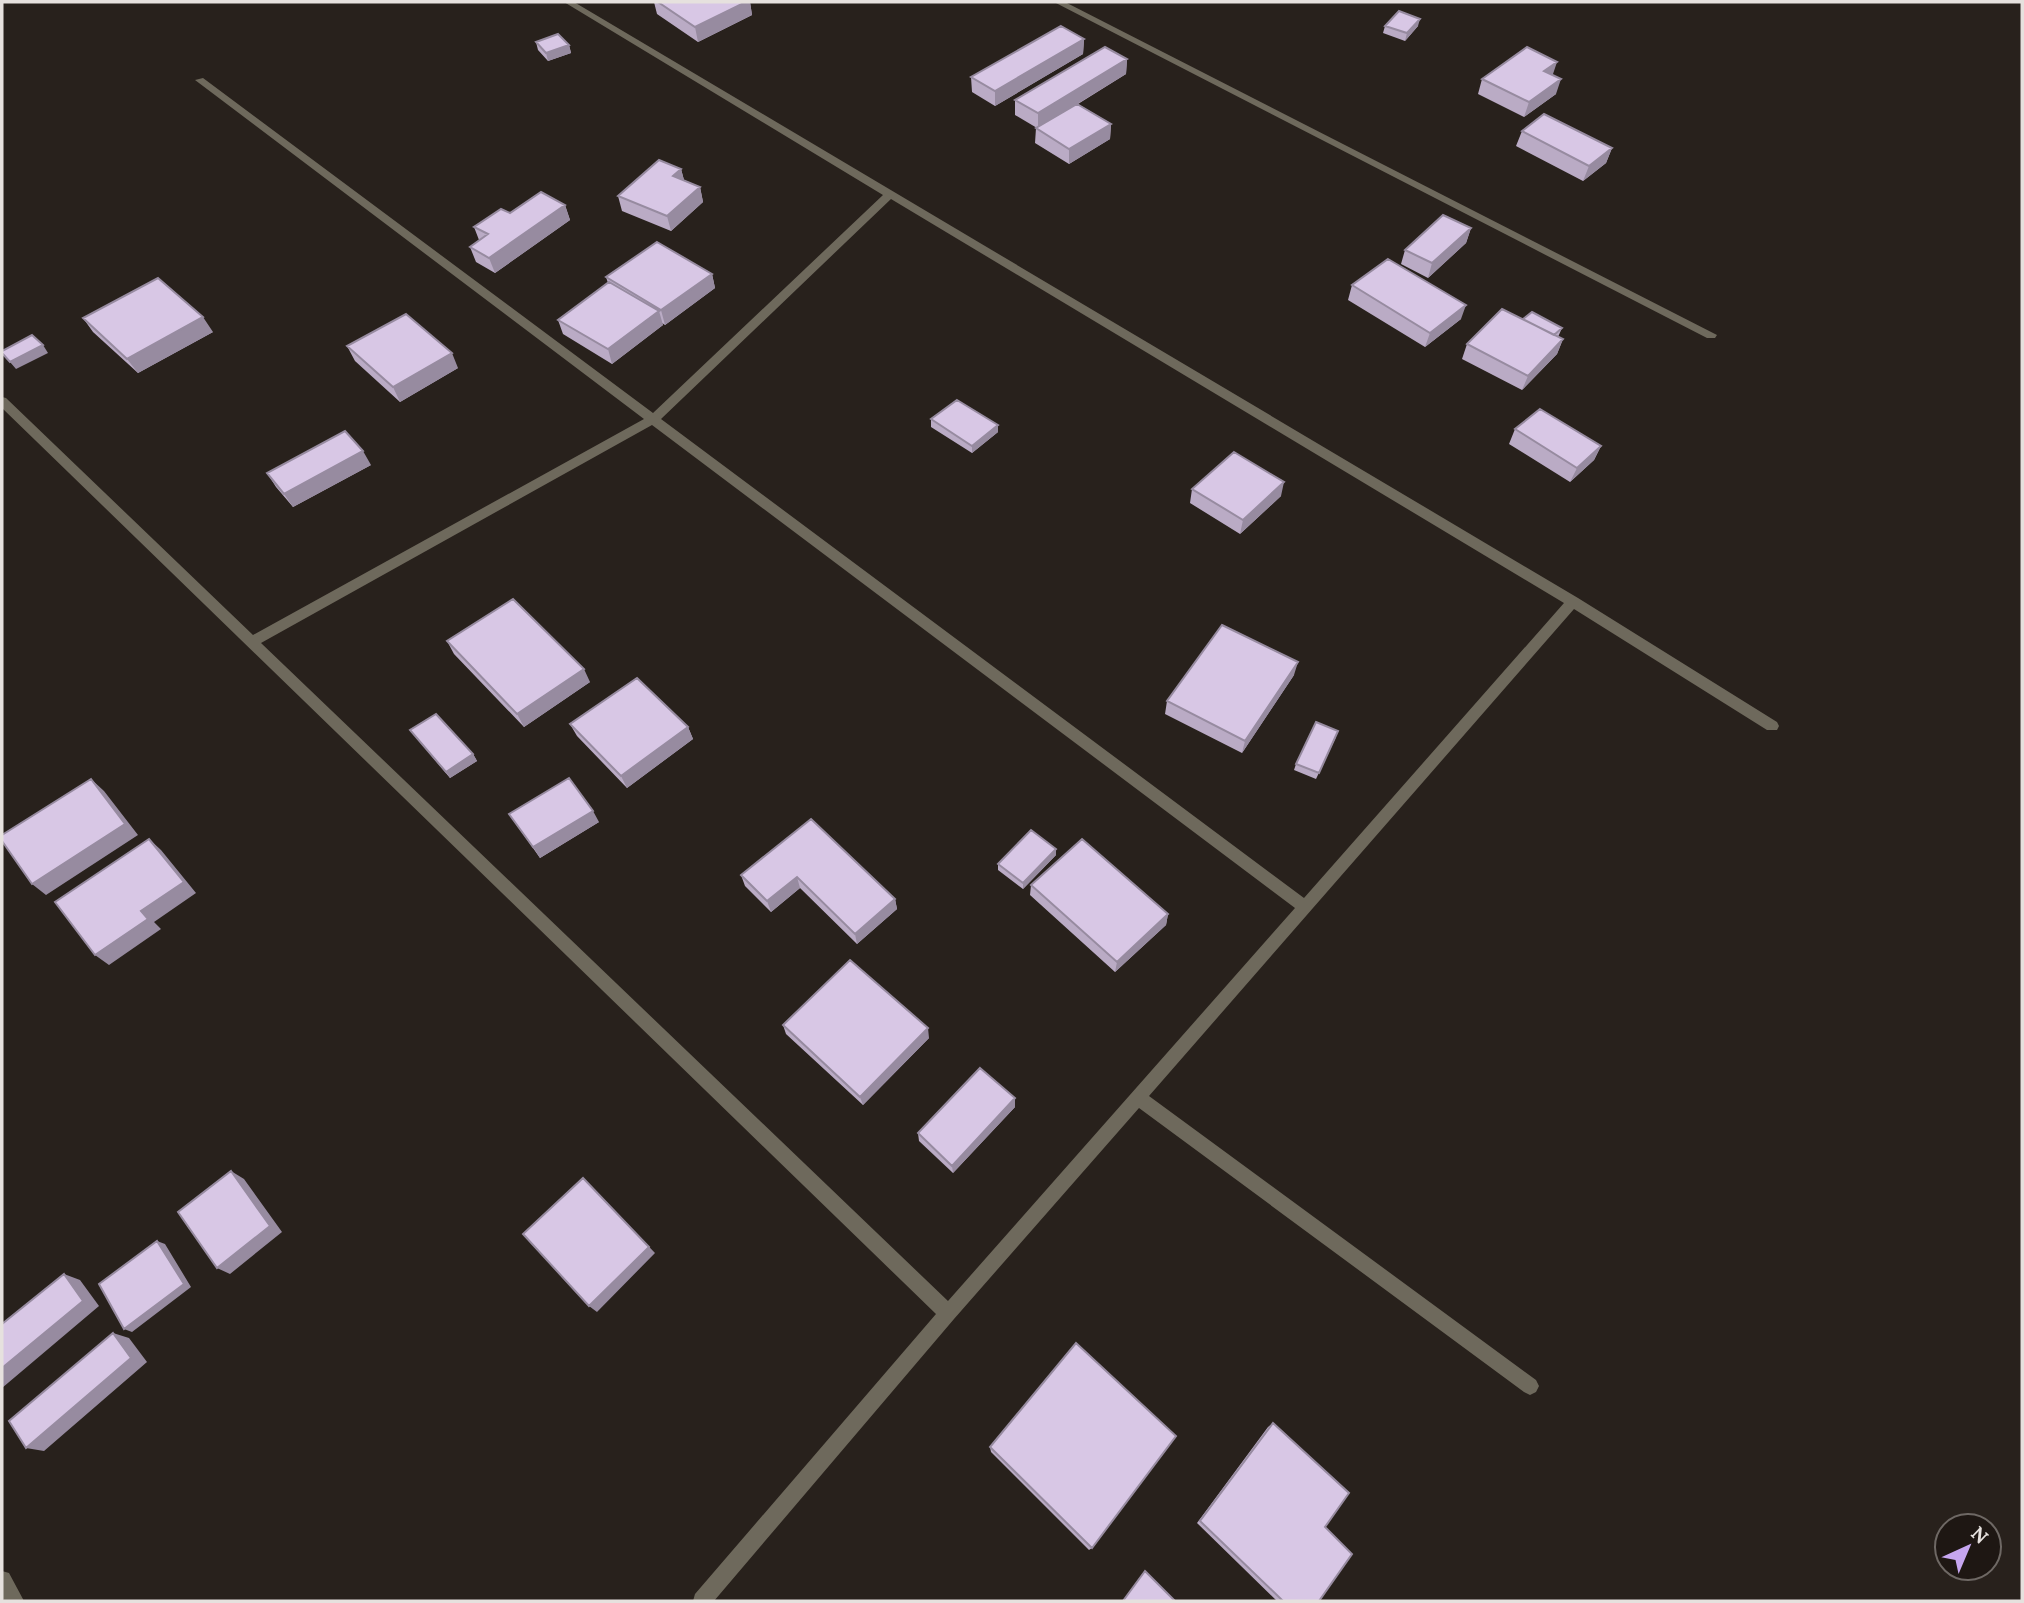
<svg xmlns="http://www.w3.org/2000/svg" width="2024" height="1603" font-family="Lora,serif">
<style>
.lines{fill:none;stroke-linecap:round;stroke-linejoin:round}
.street{fill:#6e695c;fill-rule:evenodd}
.wall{fill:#baabc5}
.shaded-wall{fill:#978ba0}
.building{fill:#d8c7e5;stroke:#978ba0;stroke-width:2}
</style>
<rect width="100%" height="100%" fill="#28211c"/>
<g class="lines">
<path class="street" d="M564 2H574L1578 598 1777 722 1779 726 1777 730H1767L1574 609 1149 1096 1536 1380 1539 1386 1536 1392 1530 1395 1524 1392 1139 1108 954 1319 714 1601H693L695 1594 936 1314 2 408V397L6 398 253 635 644 419 195 80 203 78 653 413 883 195ZM891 199 1564 603 1304 898 661 419ZM652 425 1295 908 948 1301 261 643Z
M1054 2H1065L1717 335 1715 338H1707Z
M2 1571 9 1573 24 1601H4L2 1597Z"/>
</g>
<path class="wall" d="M654 2H750L752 15 698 42 657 14Z
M1385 26H1418L1405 41 1383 33Z
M1084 39 1083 54 995 106 972 92 971 77Z
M536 42 569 45 571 53 548 61 538 50Z
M1127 59 1126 74 1078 104 1111 124 1110 139 1069 164 1035 143 1036 128H1037L1015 115V100Z
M1552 75 1556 94 1524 117 1478 94 1482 79Z
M1522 131 1612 148 1606 163 1583 181 1516 146Z
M681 169 684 180 700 187 703 202 671 231 622 211 618 196Z
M565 205 570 220 495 273 476 262 470 247 479 240 474 227 510 213Z
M1471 228 1466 243 1428 278 1401 264 1405 250Z
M712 274 715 288 665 325 662 323 663 325 612 364 563 334 558 320 608 283 606 277Z
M1352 285 1461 319 1425 347 1348 300Z
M83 318 213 332 138 373 93 332Z
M1523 319 1562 328 1558 337 1563 339 1557 354 1522 390 1462 359 1467 344Z
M347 346 458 368 400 402 355 361Z
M931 419 998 432 972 453 931 427Z
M1515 429 1601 446 1594 460 1570 482 1509 444Z
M371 465 293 507 276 487 267 473Z
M1192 489 1281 496 1240 534 1190 503Z
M447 641 590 682 524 727 454 654Z
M1294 675 1242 753 1165 714 1167 701Z
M570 724 688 727 693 739 627 788 577 736Z
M410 730 473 754 477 761 450 778Z
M1336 737 1316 779 1294 770 1296 764Z
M509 814 599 822 540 858Z
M811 819 895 899 897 909 857 944 800 888 771 912 745 886 741 875Z
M1056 849V855L1023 889 998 870V864Z
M1031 885 1168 914 1166 925 1115 972 1030 895Z
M783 1025 929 1038 863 1105 786 1034Z
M1015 1098V1107L953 1173 919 1141 918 1133Z
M1273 1423 1319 1601H1277L1197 1523 1268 1427Z
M990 1447 1092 1548 1089 1550 991 1452Z"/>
<path class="shaded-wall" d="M746 2H750L752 15 698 42 695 27Z
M1420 19 1418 26 1405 41 1407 33Z
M1084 39 1083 54 995 106V91Z
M569 45 571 53 548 61 546 53Z
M1127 59 1126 74 1038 128V113Z
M1557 62 1552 77 1544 71Z
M1561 79 1556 94 1524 117 1529 102Z
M1111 124 1110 139 1069 164V149Z
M1612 148 1606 163 1583 181 1589 166Z
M681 169 685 184 673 176Z
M700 187 703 202 671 231 667 216Z
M565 205 570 220 495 273 489 258Z
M1471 228 1466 243 1428 278 1432 263Z
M712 274 715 288 665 325 661 310Z
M1466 305 1461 319 1425 347 1430 333Z
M659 311 663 325 612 364 608 349Z
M203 317 213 332 138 373 127 359Z
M1563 339 1557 354 1522 390 1528 376Z
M43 345 48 353 16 369 10 362Z
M452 353 458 368 400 402 393 387Z
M998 425V432L972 453V446Z
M1601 446 1594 460 1570 482 1577 468Z
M363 451 371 465 293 507 284 494Z
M1284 482 1281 496 1240 534 1243 520Z
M1298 662 1294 675 1242 753 1245 741Z
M584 669 590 682 524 727 517 714Z
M688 727 693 739 627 788 621 776Z
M473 754 477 761 450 778 446 772Z
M91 779 104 791 138 835 46 895 32 884Z
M593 811 599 822 540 858 533 847Z
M149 839 161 850 196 893 154 922 161 929 109 965 95 955 141 911Z
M1056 849V855L1023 889V883Z
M797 877 800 888 771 912 767 901Z
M895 899 897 909 857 944 855 934Z
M1168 914 1166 925 1115 972 1117 962Z
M928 1028 929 1038 863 1105 860 1097Z
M1015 1098V1107L953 1173 952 1166Z
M231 1171 244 1179 282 1232 230 1274 217 1268Z
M583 1178 655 1253 597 1312 589 1306Z
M157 1241 165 1244 191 1287 132 1332 124 1329Z
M64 1274 80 1280 99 1306 2 1388V1368Z
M113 1333 129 1338 147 1362 44 1451 26 1448Z"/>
<path class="building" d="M658 2H746L695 27Z
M1399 11 1420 19 1407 33 1385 26Z
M1061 26 1084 39 995 91 971 77Z
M558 34 569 45 546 53 536 42Z
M1105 47 1127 59 1038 113 1015 100Z
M1527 47 1557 62 1544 71 1561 79 1529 102 1482 79Z
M1077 104 1111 124 1069 149 1036 128Z
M1544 114 1612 148 1589 166 1522 131Z
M659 160 681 169 673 176 700 187 667 216 618 196Z
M541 192 565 205 489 258 470 247 488 234 474 227 501 209 510 213Z
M1443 215 1471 228 1432 263 1405 250Z
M657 242 712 274 661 310 606 277Z
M1388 259 1466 305 1430 333 1352 285Z
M158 278 203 317 127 359 83 318Z
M609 282 659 311 608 349 558 320Z
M1502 309 1563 339 1528 376 1467 344Z
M1532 312 1562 328 1554 335 1523 319Z
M406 314 452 353 393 387 347 346Z
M32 335 43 345 10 362 2 353V351Z
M957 400 998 425 972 446 931 419Z
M1540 409 1601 446 1577 468 1515 429Z
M345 431 363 451 284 494 267 473Z
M1234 452 1284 482 1243 520 1192 489Z
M513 599 584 669 517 714 447 641Z
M1222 625 1298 662 1245 741 1167 701Z
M637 678 688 727 621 776 570 724Z
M436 714 473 754 446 772 410 730Z
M1316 722 1338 731 1319 773 1296 764Z
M569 778 593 811 533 847 509 814Z
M91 779 125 824 32 884 2 841V835Z
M811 819 895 899 855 934 797 877 767 901 741 875Z
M1031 830 1056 849 1023 883 998 864Z
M149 839 184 882 141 911 148 919 95 955 55 902Z
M1082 839 1168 914 1117 962 1031 885Z
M850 960 928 1028 860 1097 783 1025Z
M980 1068 1015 1098 952 1166 918 1133Z
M231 1171 270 1226 217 1268 178 1212Z
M583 1178 649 1247 589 1306 523 1234Z
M157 1241 184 1284 124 1329 99 1284Z
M64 1274 83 1301 2 1368V1324Z
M113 1333 131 1358 26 1448 9 1421Z
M1076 1343 1176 1436 1092 1548 990 1447Z
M1273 1423 1349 1493 1325 1527 1352 1554 1319 1601H1283L1200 1521Z
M1145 1571 1175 1601H1123Z"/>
<rect width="2024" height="1603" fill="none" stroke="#e6e1de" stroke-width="7"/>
<g transform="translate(1968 1547) rotate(44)"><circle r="33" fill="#1e1713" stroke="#6e6864" stroke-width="2"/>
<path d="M0-5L12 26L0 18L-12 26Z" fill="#c6a6f0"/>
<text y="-10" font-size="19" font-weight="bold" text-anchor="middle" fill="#e6e1de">N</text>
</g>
</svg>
